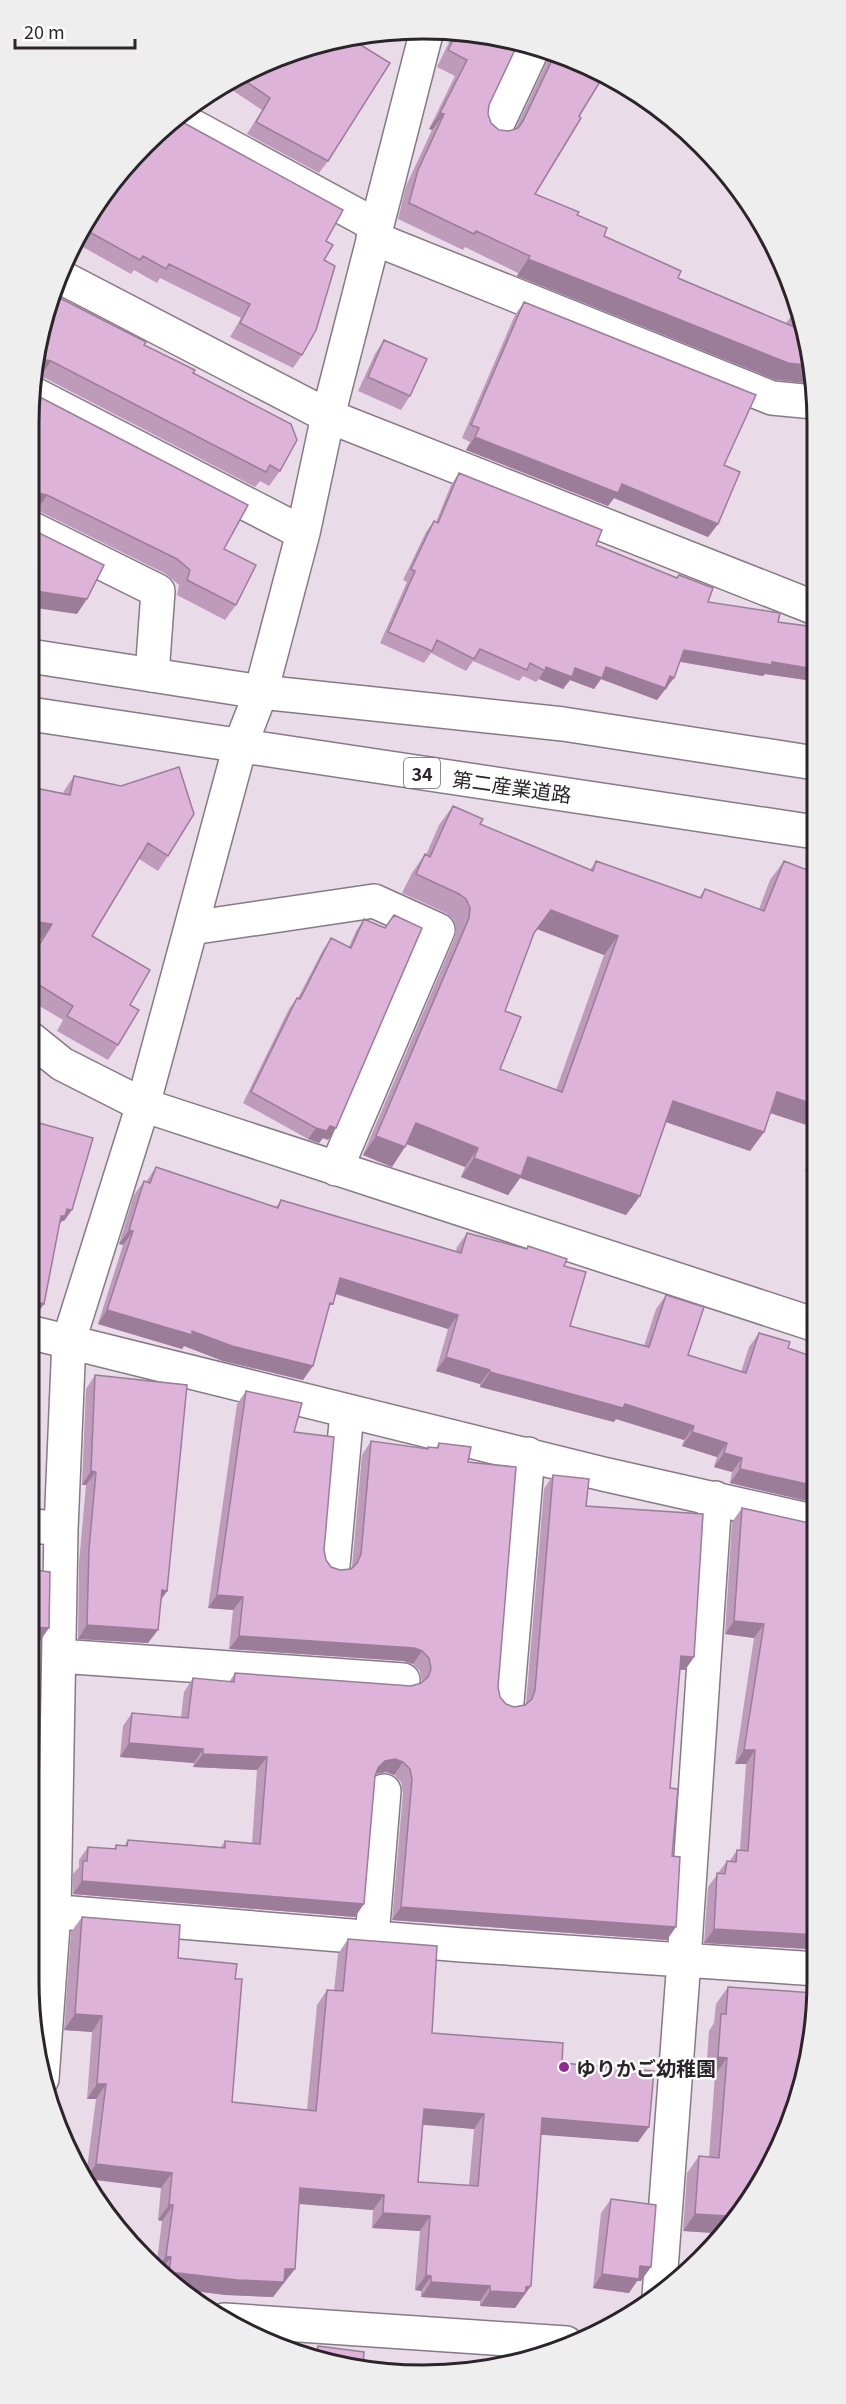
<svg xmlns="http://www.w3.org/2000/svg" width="846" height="2404" font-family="Georgia,'Noto Sans JP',serif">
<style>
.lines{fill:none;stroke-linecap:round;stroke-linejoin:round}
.minor-casing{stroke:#877986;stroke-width:36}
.major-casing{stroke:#877986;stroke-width:36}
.minor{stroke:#fff;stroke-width:33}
.major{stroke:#fff;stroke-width:33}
.wall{fill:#be9abb;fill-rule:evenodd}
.shaded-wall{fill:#9b7d99}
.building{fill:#ddb3da;stroke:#9b7d99;stroke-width:1.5;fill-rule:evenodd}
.poi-dot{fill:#902a90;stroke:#fff;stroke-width:2}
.labels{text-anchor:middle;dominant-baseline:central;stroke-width:4.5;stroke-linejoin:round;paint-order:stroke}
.shield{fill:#fff;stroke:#6b666a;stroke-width:1.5}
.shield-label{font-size:18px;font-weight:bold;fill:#2b252a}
.street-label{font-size:20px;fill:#2b252a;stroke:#fff}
.poi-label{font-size:20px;font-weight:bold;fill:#2b252a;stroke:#fff;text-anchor:start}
.rim{fill:none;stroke:#2b252a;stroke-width:3}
</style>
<rect width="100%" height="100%" fill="#eadbe9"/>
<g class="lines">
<g class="minor-casing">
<path id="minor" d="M176 117 377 226
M495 129 534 46
M373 238 772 398 814 402
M59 276 328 416 815 608
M32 393 303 533
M29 527 158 591 152 675
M191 928 374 901 438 930 336 1169
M31 1039 62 1064 143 1105 816 1325
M33 1333 603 1474 817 1522
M34 1526 61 1529
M333 1565 347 1412
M59 1656 403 1680
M507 1702 528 1454
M35 1910 462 1945 817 1969
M372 1937 384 1791
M42 2079 54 1912 61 1529 69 1340 143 1105 240 746 261 692 303 533 328 416 427 30
M659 2296 684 1960 715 1498
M224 2320 566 2343"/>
</g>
<g class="major-casing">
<path id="major" d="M30 656 261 692 563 724 815 763
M30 714 815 832"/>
</g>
<use href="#minor" class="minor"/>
<use href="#major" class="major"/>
</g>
<path class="wall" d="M455 30 519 41 489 105 488 114 491 123 499 130 509 131 516 128 551 53 604 75 579 116 535 194 577 215 604 236 678 278 786 323 796 310 814 371 776 380 517 276 518 273 465 247 463 250 398 219 406 186 432 130 429 129 455 76 437 67Z
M296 50 328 161 319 173 247 134 262 110 223 84Z
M110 183 326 241 324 260 302 355 293 368 230 337 241 318 160 278 157 283 134 270 131 274 74 242Z
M524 302 724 465 718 524 708 537 614 498 608 506 466 450 470 442 462 438 515 315Z
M42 321 144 345 193 373 280 471 269 486 260 481 255 487 41 376 35 375Z
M384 340 410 396 401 410 358 391 375 354Z
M28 423 224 549 236 605 225 620 177 595 179 585 166 574 37 510 29 509Z
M459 473 596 545 677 578 679 575 708 602 778 622 814 669 806 680 765 674 763 676 680 662 666 690 665 689 657 700 601 679 594 689 570 680 563 689 539 679 536 682 523 676 519 681 473 661 466 671 431 653 424 663 380 643 407 582 403 580 426 532 434 521 436 522 451 485Z
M74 776 168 856 158 871 139 859 92 936 130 1005 118 1045 108 1060 57 1031 63 1020 31 1001V956L41 939 31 937 30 787 63 793 64 791Z
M453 806 480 824 590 870 596 861 699 898 705 889 759 909 770 880 784 861 815 873 816 1128 770 1113 764 1132 750 1151 666 1122 640 1196 626 1215 520 1178 508 1195 461 1177 465 1167 406 1144 392 1167 363 1155 455 937 456 927 453 919 446 913 402 893 412 873 425 854 426 855 439 825ZM537 929 604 955 556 1090 500 1069 505 1011 534 934Z
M364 919 328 1140 323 1138 319 1143 308 1139 243 1103 289 1009 297 998H298L323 950 331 938 349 947 356 931Z
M816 1138V1174L805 1171Z
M156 1167 276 1207 281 1200 456 1251 457 1247 467 1233 526 1249 528 1246 564 1266 570 1326 644 1346 656 1309 666 1295 688 1355 741 1372 749 1347 759 1333 788 1348 816 1358V1503L730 1483 732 1472 714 1467 717 1457 682 1446 684 1440 616 1419 614 1422 480 1387V1384L436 1371 448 1329 335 1294 328 1310 303 1380 223 1361 184 1346 182 1349 98 1324 123 1245 119 1244 134 1195 144 1181 146 1182Z
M95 1375 167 1591 161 1600 148 1643 78 1639 79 1563 86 1485H82L86 1389Z
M246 1391 294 1432 326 1560 331 1567 340 1570 351 1569 352 1567 362 1455 371 1441 427 1449 428 1447 436 1448 439 1443 468 1462 498 1687 500 1697 506 1704 514 1707 525 1705 526 1704 544 1489 553 1475 586 1506 694 1657 685 1670H680L670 1788 672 1856 667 1940 392 1920 403 1793 401 1782 394 1775 386 1772 375 1774V1776L355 1917 73 1894V1874L79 1867V1860L88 1847 114 1849 116 1845 124 1846 128 1840 221 1847 225 1841 252 1844 257 1770 193 1767 194 1763 120 1757 123 1726 132 1713 181 1717 184 1692 193 1678 229 1682 235 1673 411 1686 421 1683 422 1682 420 1671 413 1664 404 1661 229 1649 233 1610 208 1608 237 1404Z
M742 1508 807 1562H817V1937L809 1949 704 1943 708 1887 727 1861 729 1862 737 1850H740L746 1764H735L754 1638 725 1634 732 1522Z
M82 1917 178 1958 235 1979 232 2102 307 2110 317 2005 327 1990 334 1991 338 1954 348 1939 432 2033 562 2063 638 2142 541 2134 520 2301 515 2308 480 2306V2301L421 2297V2291L415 2290 420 2231 372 2228 373 2210 299 2204 284 2284H282L273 2297 226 2295 178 2289 156 2269 162 2221 158 2220 161 2188 88 2179 86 2176 96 2099H87L92 2032 64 2030 71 1932ZM422 2124 474 2129 469 2185 418 2182Z
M728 1987 751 2200 713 2247 714 2233 683 2231 687 2173 699 2156 709 2157 715 2075 706 2074 709 2031 714 2023 716 2004Z
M611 2199 641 2281H637L629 2293 593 2288 601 2213Z
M318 2346 363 2365 372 2372 313 2354Z"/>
<path class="shaded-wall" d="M440 113 444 114 432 130 429 129Z
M528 259 813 366 814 371V384L776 380 517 276Z
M42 359 51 361 41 376 35 375 37 361Z
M475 437 622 484 718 524 708 537 614 498 608 506 466 450Z
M38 493 47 495 37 510 29 509V497Z
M29 590 87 599 77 614 29 607Z
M684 650 772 662 814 669 806 680 765 674 763 676 676 661Z
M546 667H606L670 676 674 678 657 700 601 679 594 689 570 680 563 689 539 679Z
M551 910 618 936 604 955 537 929Z
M31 921 52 924 41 939 31 937Z
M777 1092 816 1105V1128L764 1111Z
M673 1101 764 1132 750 1151 660 1120Z
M416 1123 478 1148 465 1167 402 1142Z
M330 1126 336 1128 328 1140 323 1138 319 1143 308 1139 316 1128Z
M376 1136 405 1147 392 1167 363 1155Z
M816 1156V1174L805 1171Z
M528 1157 640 1196 626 1215 520 1178 508 1195 461 1177 474 1158Z
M67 1209 72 1210 64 1221H62L57 1227H54Z
M129 1230 133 1231 123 1245 119 1244Z
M340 1278 458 1315 448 1329 330 1292Z
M33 1301 44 1304 36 1315 33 1314Z
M107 1310 192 1331 313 1366 303 1380 223 1361 184 1346 182 1349 98 1324Z
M446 1357 490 1370 480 1384 436 1371Z
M490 1372 625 1404 694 1426 684 1440 616 1419 614 1422 480 1387Z
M692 1432 727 1443 717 1457 682 1446Z
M724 1453 742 1458 732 1472 714 1467Z
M740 1469 816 1486V1503L730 1483Z
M91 1471 96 1472 86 1485H82Z
M162 1590 167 1591 158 1604Z
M217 1595 243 1597 233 1610 208 1608Z
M734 1621 764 1624 754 1638 725 1634Z
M87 1625 158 1630 148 1643 78 1639Z
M34 1627 49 1628 40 1641 34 1640Z
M239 1636 414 1648 422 1651 413 1664 404 1661 229 1649Z
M681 1656 694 1657 685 1670 672 1669Z
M129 1743 203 1749 194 1763 120 1757Z
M744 1750H755L746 1764H735Z
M203 1754 267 1757 257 1770 193 1767Z
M395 1759 403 1762 394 1775 386 1772 375 1774 378 1768 385 1761Z
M82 1881 364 1904 355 1917 73 1894Z
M401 1907 676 1927 667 1940 392 1920Z
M714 1929 817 1935V1937L809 1949 704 1943Z
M75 2014 102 2016 92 2032 64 2030Z
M718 2057 727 2058 715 2075 706 2074Z
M97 2084H106L96 2099H87Z
M424 2109 484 2114 474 2129 413 2124Z
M542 2118 649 2127 638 2142 531 2134Z
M96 2164 172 2173 161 2188 88 2179 87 2177Z
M300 2188 384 2195 373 2210 289 2203Z
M169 2205H173L162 2221 158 2220Z
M383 2213 430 2216 420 2231 372 2228Z
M695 2214 726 2216 714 2233 683 2231Z
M166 2256 171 2257 160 2272H159L157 2269Z
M640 2266 651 2267 641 2281H637L629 2293 593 2288 602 2274Z
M285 2269H295L273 2297 226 2295 178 2289 165 2277 169 2272Z
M426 2275 431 2276 421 2291 415 2290Z
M431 2282 490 2286 480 2301 421 2297Z
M531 2286 515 2308 480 2306 490 2291Z"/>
<path class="building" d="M458 31 519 41 489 105 488 114 491 123 499 130 509 131 518 128 523 121 555 54 604 75 579 116 581 118 535 194 579 212 577 215 607 228 604 236 681 271 678 278 794 327 796 310 813 366 788 363 528 259 530 256 476 231 474 234 409 203 418 170 444 114 440 113 467 60 448 50Z
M348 37 390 63 328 161 256 122 270 98 238 76 296 50Z
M175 118 343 210 326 241 333 245 324 260 335 266 316 330 302 355 240 323 250 304 169 264 166 269 143 256 140 260 84 229 85 225H84L110 183 163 127Z
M52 294 146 342 144 345 195 370 193 373 291 424 297 440 280 471 270 465 266 472 51 361 42 359 37 361 42 321Z
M524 302 756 395 724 465 740 472 718 524 622 484 618 493 475 437 479 428 471 425Z
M384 340 427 359 410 396 368 377Z
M32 393 248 505 224 549 256 565 236 605 187 580 190 570 177 559 47 495 38 493 29 497 28 423Z
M459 473 602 530 596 545 677 578 679 575 713 588 708 602 780 613 778 622 815 627 814 669 772 662V665L684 650 674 678 670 676 665 688 606 667 602 678 575 668 572 677 546 667 545 671 530 663 527 670 480 649 474 659 437 640 432 651 388 632 415 571 411 569 434 521 438 523Z
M29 526 31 529 104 565 87 599 29 590V585L32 580 29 578Z
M179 767 194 814 168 856 148 843 92 936 150 970 130 1005 139 1010 118 1045 67 1016 73 1006 31 980V958L52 924 31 921 30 787 70 795 74 776 121 786Z
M453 806 483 819 480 824 593 871 596 861 701 898 705 889 764 911 784 861 815 873 816 1105 777 1092 764 1132 673 1101 640 1196 528 1157 521 1176 474 1158 478 1148 416 1123 405 1147 376 1136 469 918 470 908 466 899 459 894 416 874 425 854 430 857ZM551 910 618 936 562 1092 500 1069 521 1017 505 1011 534 933Z
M394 915 422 928 336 1128 330 1126 327 1131 316 1128 251 1092 297 998 300 999 331 938 351 948 364 919 385 928Z
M32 1121 93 1138 72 1210 67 1209 65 1216H61L44 1304 33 1301Z
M156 1167 278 1208 281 1200 461 1253 467 1233 527 1249 528 1246 567 1259 564 1266 586 1272 570 1326 649 1347 666 1295 704 1307 688 1355 746 1373 759 1333 790 1342 788 1348 816 1358V1486L740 1469 742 1458 724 1453 727 1443 692 1432 694 1426 625 1404 623 1408 490 1372V1370L446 1357 458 1315 340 1278 333 1304 330 1303 313 1366 232 1346 192 1331V1335L107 1310 133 1231 129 1230 144 1181 150 1183Z
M33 1339H36L33 1355Z
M95 1375 187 1385 167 1591 162 1590 158 1630 87 1625 89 1549 96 1472 91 1471Z
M246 1391 302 1403 294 1432 334 1437 324 1550 326 1560 331 1567 340 1570 351 1569 357 1563 361 1554 371 1441 428 1449V1447L438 1448 439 1443 471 1447 468 1462 516 1467 498 1687 500 1697 506 1704 514 1707 525 1705 532 1699 535 1690 553 1475 589 1479 586 1506 703 1514 694 1657 681 1656 670 1788 678 1789 672 1856 680 1857 676 1927 401 1907 412 1779 410 1769 403 1762 395 1759 385 1761 378 1768 375 1776 364 1904 82 1881 83 1861H87L88 1847 116 1849V1845L127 1846 128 1840 225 1848V1841L260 1844 267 1757 203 1754V1749L129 1743 132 1713 188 1718 193 1678 234 1682 235 1673 411 1686 421 1683 428 1677 431 1669 429 1658 422 1651 414 1648 239 1636 243 1597 217 1595Z
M742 1508 814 1524 807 1562H817V1935L714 1929 717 1873 725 1874 727 1861 736 1862 737 1850 748 1851 755 1750H744L764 1624 734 1621Z
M34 1570 50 1572 49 1628 34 1627Z
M82 1917 180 1925 178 1958 237 1964 235 1979H242L232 2102 316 2111 327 1990 343 1991 348 1939 437 1946 432 2033 563 2043 562 2063 654 2071 649 2127 542 2118 531 2286 526 2287 525 2293 490 2291V2286L431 2282V2276L426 2275 430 2216 383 2213 384 2195 300 2188 295 2269H285L284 2282 237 2280 169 2272 171 2257 166 2256 173 2205H169L172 2173 96 2164 106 2084H97L102 2016 75 2014ZM424 2109 484 2114 478 2186 418 2182Z
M728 1987 814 1993 813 2015 804 2083 751 2200 725 2232 726 2216 695 2214 699 2156 719 2158 727 2058 718 2057 721 2014H726Z
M611 2199 656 2205 651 2267 640 2266 639 2279 602 2274Z
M318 2346 364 2352 363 2365 446 2375 372 2372 317 2356Z"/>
<circle class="poi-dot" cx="564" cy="2067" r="6"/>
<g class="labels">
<rect class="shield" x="404" y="758" width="36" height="30" rx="4.5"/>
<g class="shield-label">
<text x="422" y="773">34</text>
</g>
<g class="street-label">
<text transform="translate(512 786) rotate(8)">第二産業道路</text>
</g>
<g class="poi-label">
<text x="576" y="2067">ゆりかご幼稚園</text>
</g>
</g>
<path d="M0 0H846V2404H0ZM423 39H423A384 384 0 0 1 807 423V1981A384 384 0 0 1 423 2365H423A384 384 0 0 1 39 1981V423A384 384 0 0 1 423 39Z" fill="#eee" fill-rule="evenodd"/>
<path class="rim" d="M423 39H423A384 384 0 0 1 807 423V1981A384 384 0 0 1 423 2365H423A384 384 0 0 1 39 1981V423A384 384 0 0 1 423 39Z"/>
<path d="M15 39v9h120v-9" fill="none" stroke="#2b252a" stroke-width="3"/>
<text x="24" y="39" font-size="18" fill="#2b252a" stroke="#ffffff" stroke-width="4.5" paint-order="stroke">20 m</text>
</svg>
